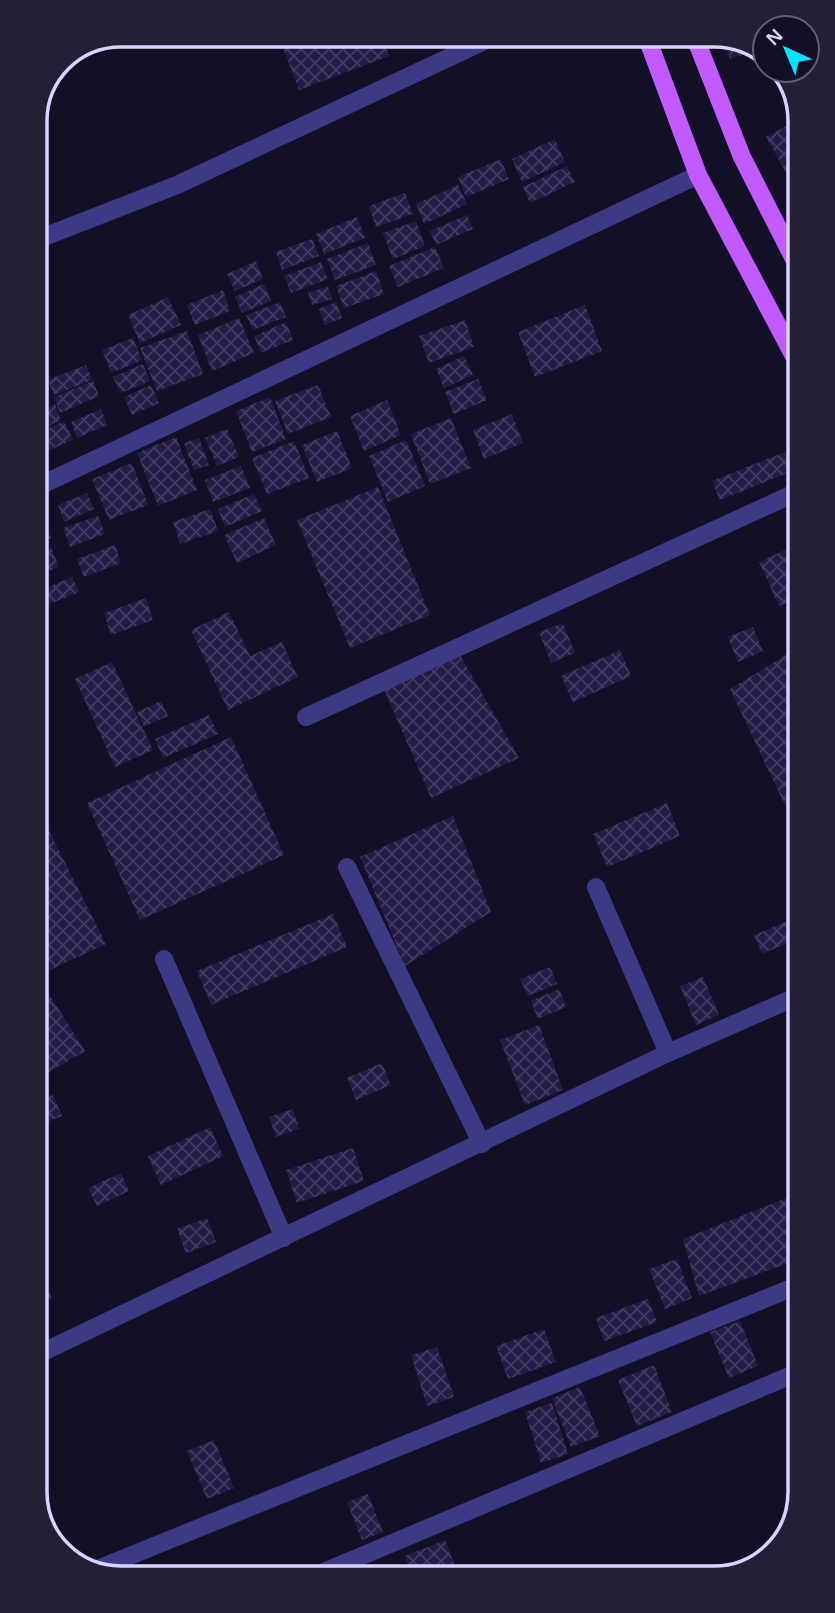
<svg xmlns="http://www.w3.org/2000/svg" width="835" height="1613" font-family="Arial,sans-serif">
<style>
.building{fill:url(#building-cross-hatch)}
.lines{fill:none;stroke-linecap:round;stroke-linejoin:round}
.street{stroke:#3d3a85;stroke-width:18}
.primary{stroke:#c25bff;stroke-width:18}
.rim{fill:none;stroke:#d9d4ff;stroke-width:3.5}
</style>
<defs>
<pattern id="building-cross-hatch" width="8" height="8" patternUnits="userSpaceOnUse" patternTransform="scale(1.75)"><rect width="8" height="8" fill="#241b47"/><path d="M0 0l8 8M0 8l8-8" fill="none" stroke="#433b63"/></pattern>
</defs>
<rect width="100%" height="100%" fill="#130f26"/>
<path class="building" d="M278 35H381L389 56 299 90Z
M722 36 758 50 730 59Z
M771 70H779L794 89V98L786 102Z
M794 122V175L789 178 766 137Z
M555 139 565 162 522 182 512 159Z
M501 159 509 179 466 197 458 177Z
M567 166 575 182 530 203 523 187Z
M458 185 467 204 424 224 416 204Z
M405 193 413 214 376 227 369 206Z
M467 215 473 229 436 245 430 231Z
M357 217 365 238 324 254 316 234Z
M416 221 425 246 393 259 383 233Z
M312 239 319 256 282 270 276 252Z
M368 243 376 265 335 280 327 259Z
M435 247 444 268 398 287 389 266Z
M256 261 263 279 235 291 227 274Z
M321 262 328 279 291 293 284 276Z
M376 271 384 294 344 308 336 286Z
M264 284 271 301 242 313 235 297Z
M328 286 332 299 312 305 308 293Z
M223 290 230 311 195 325 187 305Z
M168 297 181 325 140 343 128 315Z
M280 302 286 317 253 330 246 315Z
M336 302 342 318 325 325 319 309Z
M585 305 602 351 535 377 518 332Z
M239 318 254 353 212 371 198 335Z
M465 320 474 347 429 363 419 336Z
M286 322 293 340 261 353 254 336Z
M187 331 203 374 157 391 140 348Z
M133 338 142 360 111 373 102 350Z
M464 356 473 375 444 388 436 369Z
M143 364 150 381 121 393 113 377Z
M86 365 92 380 54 395 48 380Z
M478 379 487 400 454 414 445 392Z
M93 381 99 396 60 413 54 397Z
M151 385 159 403 132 415 124 397Z
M318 385 331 417 288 434 275 401Z
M270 397 286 439 252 452 236 411Z
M387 400 401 435 364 451 350 416Z
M55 404 61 420 37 431 36 412Z
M101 409 107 425 77 438 71 422Z
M512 414 523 443 484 459 473 430Z
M451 418 471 468 430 484 411 434Z
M64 421 73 440 41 454 37 434Z
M227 429 239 457 217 466 205 438Z
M337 431 352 468 317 482 302 445Z
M176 437 197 490 158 506 137 453Z
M199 438 209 465 194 470 184 443Z
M406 440 425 486 388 502 369 456Z
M294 441 309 478 267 494 252 458Z
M795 448V470L720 500 712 481Z
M132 463 148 505 109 520 92 479Z
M241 466 250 488 213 502 205 480Z
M378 487 430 615 350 648 297 520Z
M87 493 94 509 64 522 58 505Z
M254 494 262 511 225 527 218 509Z
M210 509 218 531 180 544 173 522Z
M41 514 51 538 37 543V515Z
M98 516 105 534 70 547 63 528Z
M264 518 276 545 237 563 224 535Z
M115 545 121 563 84 577 77 559Z
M796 545V599L779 606 759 562Z
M51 547 59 567 37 576V552Z
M72 577 79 592 47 605 41 590Z
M146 598 153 620 111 635 104 613Z
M229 612 250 656 282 642 298 677 228 710 191 630Z
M563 623 575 653 551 663 539 632Z
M753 627 763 651 738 662 728 637Z
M456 648 519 758 431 798 384 689Z
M796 649 797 741V831L730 689Z
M620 650 631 676 573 702 561 676Z
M112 662 153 750 115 767 75 679Z
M161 701 168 716 144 727 137 712Z
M209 715 218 734 163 758 155 739Z
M231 737 284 855 140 920 87 803Z
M667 803 680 836 607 867 593 834Z
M453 816 491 912 405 966 360 857Z
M46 825 106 944 39 975 38 829Z
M333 914 347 947 211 1005 197 971Z
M797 917V939L762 954 754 935Z
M550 967 557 984 528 996 520 979Z
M703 977 719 1015 696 1025 680 986Z
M42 983 85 1051 39 1078V985Z
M559 989 566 1007 538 1019 531 1001Z
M539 1025 563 1090 525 1105 500 1040Z
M382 1063 391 1085 356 1100 347 1078Z
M53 1095 62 1116 40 1125V1101Z
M293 1109 299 1129 276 1137 269 1117Z
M210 1127 223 1156 161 1185 148 1156Z
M353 1148 364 1181 297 1203 286 1170Z
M121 1173 129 1191 97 1206 88 1188Z
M799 1193V1259L699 1296 683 1239Z
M207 1218 216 1242 186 1253 177 1229Z
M677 1259 692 1298 665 1309 649 1269Z
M40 1272 52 1299 40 1304Z
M648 1299 657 1322 604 1341 596 1318Z
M740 1321 758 1366 729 1378 710 1332Z
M544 1329 556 1362 508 1379 496 1346Z
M437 1347 454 1397 427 1406 411 1355Z
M654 1365 672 1412 637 1426 618 1380Z
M580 1387 600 1436 571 1447 552 1398Z
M552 1403 568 1454 541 1463 525 1412Z
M214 1440 234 1488 207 1499 187 1451Z
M368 1494 383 1532 362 1540 347 1502Z
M445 1540 458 1574 412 1575 405 1556Z"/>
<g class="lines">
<path class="street" d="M36 240 177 185 497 35
M37 487 698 175
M306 717 795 493
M347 867 482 1144
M596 887 668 1053
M164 959 284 1238
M41 1353 668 1053 798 996
M95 1570 799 1285
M314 1576 799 1372"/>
<path class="primary" d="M646 35 698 175 795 358
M694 35 742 157 794 259"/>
</g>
<path d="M0 0H835V1613H0ZM121 47H714A74 74 0 0 1 788 121V1492A74 74 0 0 1 714 1566H121A74 74 0 0 1 47 1492V121A74 74 0 0 1 121 47Z" fill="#231f37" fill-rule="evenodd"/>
<path class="rim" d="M121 47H714A74 74 0 0 1 788 121V1492A74 74 0 0 1 714 1566H121A74 74 0 0 1 47 1492V121A74 74 0 0 1 121 47Z"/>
<g transform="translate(786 49) rotate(316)"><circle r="33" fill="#130f26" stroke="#625e7d" stroke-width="2"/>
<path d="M0-5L12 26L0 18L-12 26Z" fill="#00e5ff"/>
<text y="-10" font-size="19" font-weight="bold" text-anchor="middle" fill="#d9d4ff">N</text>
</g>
</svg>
